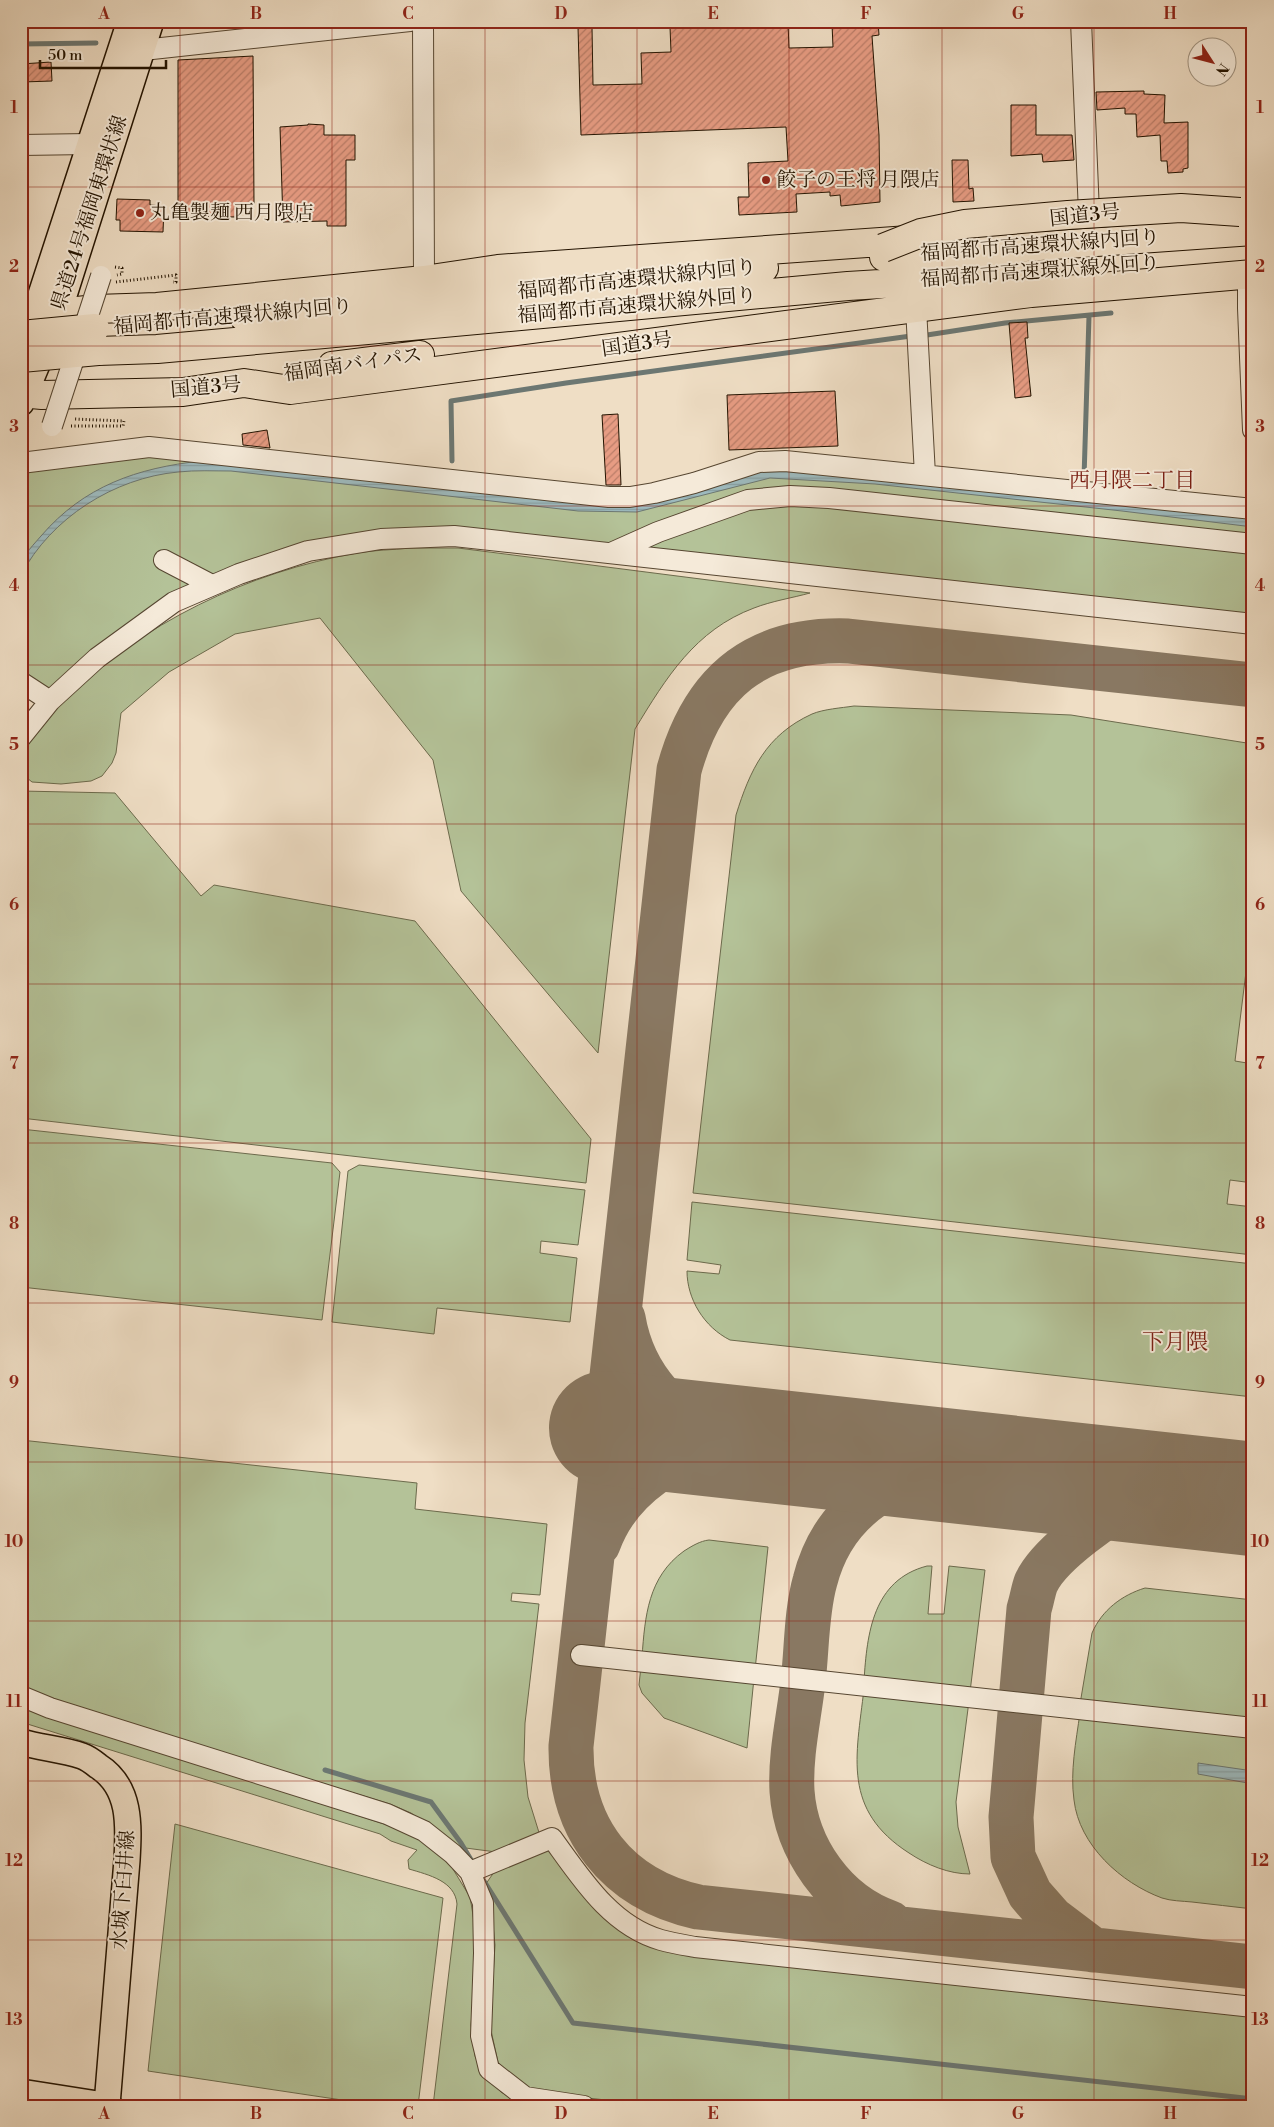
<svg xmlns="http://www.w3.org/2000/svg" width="1274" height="2127" font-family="'Libre Bodoni','Noto Serif JP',serif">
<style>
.grass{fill:#b4c298;stroke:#6c6a4c}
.water{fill:url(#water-rules);stroke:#6c7772}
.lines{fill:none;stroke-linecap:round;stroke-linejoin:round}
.stream{stroke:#6c7772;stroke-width:5}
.taxiway{stroke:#897862;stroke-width:45}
.runway{stroke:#897862;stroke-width:114}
.building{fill:url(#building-hatch);stroke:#231300}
.minor-casing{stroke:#564631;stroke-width:22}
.major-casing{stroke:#231300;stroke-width:28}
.highway-casing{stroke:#231300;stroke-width:30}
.path{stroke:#231300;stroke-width:3;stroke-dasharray:1 2.5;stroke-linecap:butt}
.minor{stroke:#f5ead9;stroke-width:20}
.major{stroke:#efdec5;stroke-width:25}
.highway{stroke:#efdec5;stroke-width:28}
.minor-bridge-casing{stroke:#564631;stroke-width:22;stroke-linecap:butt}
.highway-bridge-casing{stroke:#231300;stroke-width:30;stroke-linecap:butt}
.minor-bridge{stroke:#f5ead9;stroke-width:20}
.highway-bridge{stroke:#efdec5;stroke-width:28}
.grid{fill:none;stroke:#8f2418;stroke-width:1;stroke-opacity:0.55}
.poi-dot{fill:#8f2418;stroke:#f5ead9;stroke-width:2}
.labels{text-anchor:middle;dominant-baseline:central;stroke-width:4;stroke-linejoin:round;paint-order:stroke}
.poi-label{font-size:20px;fill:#231300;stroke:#f5ead9;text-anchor:start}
.street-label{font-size:20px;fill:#231300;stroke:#f5ead9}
.neighbourhood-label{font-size:21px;fill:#7a1f14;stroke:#f5ead9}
.quarter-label{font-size:22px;fill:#7a1f14;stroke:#f5ead9}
.neatline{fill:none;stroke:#8f2418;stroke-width:2}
.grid-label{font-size:16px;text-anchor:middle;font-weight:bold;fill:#8f2418}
</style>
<defs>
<pattern id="water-rules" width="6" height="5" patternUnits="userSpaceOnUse" patternTransform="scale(1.25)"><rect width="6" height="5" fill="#9dbabe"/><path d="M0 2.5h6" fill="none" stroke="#879fa2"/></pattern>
<pattern id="building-hatch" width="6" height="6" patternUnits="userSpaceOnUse" patternTransform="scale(1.25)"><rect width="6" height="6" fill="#e79c83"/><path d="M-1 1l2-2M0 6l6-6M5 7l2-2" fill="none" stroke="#bb7e69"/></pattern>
</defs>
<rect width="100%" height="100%" fill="#efdec5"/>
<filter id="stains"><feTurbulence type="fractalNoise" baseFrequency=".004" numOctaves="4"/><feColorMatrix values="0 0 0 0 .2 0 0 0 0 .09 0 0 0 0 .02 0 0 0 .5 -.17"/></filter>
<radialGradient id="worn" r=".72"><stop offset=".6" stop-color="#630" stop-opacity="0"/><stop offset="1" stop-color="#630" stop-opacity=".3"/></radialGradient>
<path class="grass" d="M164 453 578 502 760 470 831 473 932 486 1253 517V616L456 528 199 583 49 692 21 675V470Z
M410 548H458L810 593C792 598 772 601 754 608 695 630 666 678 635 729L598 1053 461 891 433 760 320 618 235 634 169 672 121 713 116 753 112 763 102 776 91 781 61 784 32 782 21 773V746C35 731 48 715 62 701 142 623 248 572 357 553 374 550 392 550 410 548Z
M854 706 1071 715 1253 744V915L1235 1061 1253 1064V1183L1230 1180 1227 1204 1253 1207V1255L693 1193 736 815C750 770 766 735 812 714 824 709 841 708 854 706Z
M21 791 115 793 201 896 214 885 415 921 591 1139 586 1183 21 1118Z
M21 1129 332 1163 340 1172 322 1320 21 1287Z
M359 1165 585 1190 578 1245 541 1241 540 1253 577 1258 570 1322 437 1308 434 1334 332 1322 348 1171Z
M692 1202 1253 1264V1397L730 1340C704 1327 687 1299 687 1271L719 1274 721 1265 687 1260Z
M21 1440 417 1483 415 1509 547 1524 540 1595 512 1593 511 1601 539 1604 525 1723 524 1760 528 1797 541 1839 496 1852 458 1847 411 1813 390 1804 52 1701 21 1688Z
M709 1540 768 1547 755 1670 642 1657C645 1616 648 1577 684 1551 692 1546 700 1541 709 1540Z
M927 1566H932L928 1614H944L949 1566 985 1570 970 1692 864 1681C867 1633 873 1580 927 1566Z
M1145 1588 1253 1600V1723L1080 1704 1092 1633C1102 1610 1122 1595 1145 1588Z
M641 1666 754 1678 747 1748 664 1718 642 1693 639 1685Z
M864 1689 969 1701 956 1802 958 1827 970 1874C949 1874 927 1865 909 1853 842 1810 856 1757 864 1689Z
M21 1705 384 1824 417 1836 448 1861 470 1897 478 1945 471 2025 475 2056 482 2071 501 2092 527 2106H433L457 1904C455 1881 429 1875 409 1869L408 1860 417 1850 391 1841 380 1834 21 1722Z
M1080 1713 1253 1732V1909C1233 1907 1212 1904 1192 1902 1182 1901 1171 1901 1162 1898 1121 1883 1079 1845 1074 1800 1070 1772 1076 1741 1080 1713Z
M175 1824 443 1898 418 2106H382L148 2071Z
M549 1848 626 1928 1253 2014V2106H661L569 2096 530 2090 509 2075 498 2062 490 2026 495 1945 492 1915 483 1888 499 1865Z"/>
<path class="water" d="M201 461 578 502 760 470 831 473 932 486 1253 517V527L1122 511 875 484 770 478 637 512 578 511 231 471C214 471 196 470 178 472 114 478 51 518 21 575 21 556 29 550 41 536 84 486 137 468 201 461Z
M1198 1763 1253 1771V1784L1198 1774Z"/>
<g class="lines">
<path class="stream" d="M21 44 96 43
M927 335 1005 323 1111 313
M452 461 451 401 566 383 911 336
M1084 478 1089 316
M325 1770 431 1802 461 1843 473 1863
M484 1881 573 2023 1253 2099"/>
<path class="taxiway" d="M1253 685 848 641C755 638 703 682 679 770L571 1746C570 1829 617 1889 698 1907L1253 1967
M623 1318C633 1379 675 1423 733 1442
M598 1544C619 1486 674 1451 733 1442
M890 1923C835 1904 796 1849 792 1791 790 1755 799 1717 803 1682 807 1649 806 1613 815 1581 834 1506 899 1467 973 1468
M1093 1950 1052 1919 1030 1894 1013 1857 1011 1817 1029 1609C1032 1600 1033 1591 1036 1583 1049 1554 1111 1509 1140 1499 1152 1495 1166 1493 1178 1491"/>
<path class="runway" d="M606 1428 1253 1499"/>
</g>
<path class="building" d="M864 21H878L879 35 872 36 879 135 880 202 841 206 840 195 830 196V192L796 194 797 212 739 215 738 197H749L748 163 788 161 786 127 581 135 578 27H592L593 85 642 84 641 53 671 52 670 27 788 23 789 48 833 47 832 24Z
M253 56 254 204 236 217 178 216V60Z
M51 62 52 81 22 82 21 64Z
M1144 91V94L1165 95 1164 123 1188 122V168L1183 169V172L1168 173 1167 161H1161L1160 135 1137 137 1136 114H1125V108L1097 110 1096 92Z
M1011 105H1036V135H1072L1074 160 1043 162 1042 154 1011 156Z
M308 124 324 125V135H355V160H346V226H327V221L283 222 280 127 308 125Z
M952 160H968L969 189 973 188 974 201 953 202Z
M117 199 150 200V205L164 206 163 232 120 231V220H116Z
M1027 322 1028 338H1025L1031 396 1015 398 1009 323Z
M835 391 838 446 729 450 727 395Z
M618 414 621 485H606L602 415Z
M267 430 270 448 243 445 242 434Z"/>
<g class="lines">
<g class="minor-casing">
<path id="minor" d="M423 21 424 280
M1081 21 1089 213
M143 50 410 21
M21 145 89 144
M1248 274V308L1253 430
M916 308 925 475
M21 463 149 447 609 497H630L654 493 694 483 759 462 785 461 1253 509
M611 553 658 532 748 500 790 496 829 498 1253 544
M164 560 212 585
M21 682 50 701
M21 737 50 701 97 658 174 602 239 574 308 551 381 539 454 536 1253 624
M581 1655 1253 1728
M21 1696 50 1708 387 1814 424 1831 453 1854 470 1872 483 1903 484 1953 481 2036 489 2069 525 2097 584 2106
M470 1872 552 1838C581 1878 611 1926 661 1940 672 1943 684 1945 695 1947L1253 2007"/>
</g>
<g class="major-casing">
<path id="major" d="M25 333 34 316 130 21
M21 403 58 314 151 21
M21 1742C41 1748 62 1749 82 1756 88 1758 93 1762 98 1766 131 1787 129 1825 127 1860L107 2105
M21 2092 110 2106"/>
</g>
<g class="highway-casing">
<path id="highway" d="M884 257 1253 231
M21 317 96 309 157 307 424 280 498 269 909 240
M244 317 764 268
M98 351 157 349 313 335 848 286 1045 274
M332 366 420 355
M21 393 42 395 183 392 244 383 290 390 1031 293 1253 274"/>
</g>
<path class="path" d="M115 267 122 268V274L117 275
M116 282 176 275V282H173
M71 426H123L124 421 73 419"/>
<use href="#minor" class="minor"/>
<use href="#major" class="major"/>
<use href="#highway" class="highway"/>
<g class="minor-bridge-casing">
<path id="minor-bridge" d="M52 426 101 276"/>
</g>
<g class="highway-bridge-casing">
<path id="highway-bridge" d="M883 248 921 233 965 224 1068 215 1181 208 1240 212
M21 335 95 328
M21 358 98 351"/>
</g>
<use href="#minor-bridge" class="minor-bridge"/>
<use href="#highway-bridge" class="highway-bridge"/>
</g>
<path class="grid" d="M180 21V2106M332 21V2106M485 21V2106M637 21V2106M789 21V2106M942 21V2106M1094 21V2106M21 187H1253M21 346H1253M21 506H1253M21 665H1253M21 824H1253M21 984H1253M21 1143H1253M21 1303H1253M21 1462H1253M21 1621H1253M21 1781H1253M21 1940H1253"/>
<g class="poi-dot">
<circle cx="766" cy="180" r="5"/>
<circle cx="140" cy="213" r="5"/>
</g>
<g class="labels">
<g class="poi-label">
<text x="776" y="180">餃子の王将 月隈店</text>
<text x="150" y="213">丸亀製麺 西月隈店</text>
</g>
<g class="street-label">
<text transform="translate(90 213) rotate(-72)">県道24号福岡東環状線</text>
<text transform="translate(1085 216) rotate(-6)">国道3号</text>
<text transform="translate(1040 246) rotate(-4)">福岡都市高速環状線内回り</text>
<text transform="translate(1040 272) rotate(-4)">福岡都市高速環状線外回り</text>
<text transform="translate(637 280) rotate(-6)">福岡都市高速環状線内回り</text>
<text transform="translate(637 306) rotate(-5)">福岡都市高速環状線外回り</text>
<text transform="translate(233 317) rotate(-5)">福岡都市高速環状線内回り</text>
<text transform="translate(637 345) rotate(-8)">国道3号</text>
<text transform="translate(353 365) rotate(-8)">福岡南バイパス</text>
<text transform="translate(206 388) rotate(-5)">国道3号</text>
<text transform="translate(124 1890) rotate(-86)">水城下臼井線</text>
</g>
<g class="neighbourhood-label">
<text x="1132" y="481">西月隈二丁目</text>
</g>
<g class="quarter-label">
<text x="1175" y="1342">下月隈</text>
</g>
</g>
<rect width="1274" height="2127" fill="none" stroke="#efdec5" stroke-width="55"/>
<g transform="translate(1212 62) rotate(126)"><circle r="24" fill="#f5ead9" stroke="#a19482"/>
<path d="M0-4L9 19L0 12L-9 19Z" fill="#8f2418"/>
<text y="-8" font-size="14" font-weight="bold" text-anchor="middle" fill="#231300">N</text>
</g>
<path d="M40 60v8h126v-8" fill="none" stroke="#231300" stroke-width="2.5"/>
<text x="48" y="60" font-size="15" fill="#231300" stroke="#f5ead9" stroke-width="4" paint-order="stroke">50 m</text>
<rect x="28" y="28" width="1218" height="2072" class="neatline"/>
<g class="grid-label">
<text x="104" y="19">A</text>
<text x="256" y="19">B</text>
<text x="408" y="19">C</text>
<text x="561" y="19">D</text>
<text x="713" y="19">E</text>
<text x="866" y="19">F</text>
<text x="1018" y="19">G</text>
<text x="1170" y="19">H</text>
<text x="14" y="113">1</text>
<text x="1260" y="113">1</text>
<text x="14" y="272">2</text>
<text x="1260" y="272">2</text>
<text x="14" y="432">3</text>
<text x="1260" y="432">3</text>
<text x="14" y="591">4</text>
<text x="1260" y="591">4</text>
<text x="14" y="750">5</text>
<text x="1260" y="750">5</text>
<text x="14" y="910">6</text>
<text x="1260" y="910">6</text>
<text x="14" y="1069">7</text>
<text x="1260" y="1069">7</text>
<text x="14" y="1229">8</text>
<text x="1260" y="1229">8</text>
<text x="14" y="1388">9</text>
<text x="1260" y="1388">9</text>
<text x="14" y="1547">10</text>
<text x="1260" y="1547">10</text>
<text x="14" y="1707">11</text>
<text x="1260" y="1707">11</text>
<text x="14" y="1866">12</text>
<text x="1260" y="1866">12</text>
<text x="14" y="2025">13</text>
<text x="1260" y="2025">13</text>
<text x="104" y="2119">A</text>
<text x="256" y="2119">B</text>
<text x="408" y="2119">C</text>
<text x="561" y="2119">D</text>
<text x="713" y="2119">E</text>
<text x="866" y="2119">F</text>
<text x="1018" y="2119">G</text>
<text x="1170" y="2119">H</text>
</g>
<rect width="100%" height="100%" filter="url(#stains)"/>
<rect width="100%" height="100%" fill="url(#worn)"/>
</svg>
